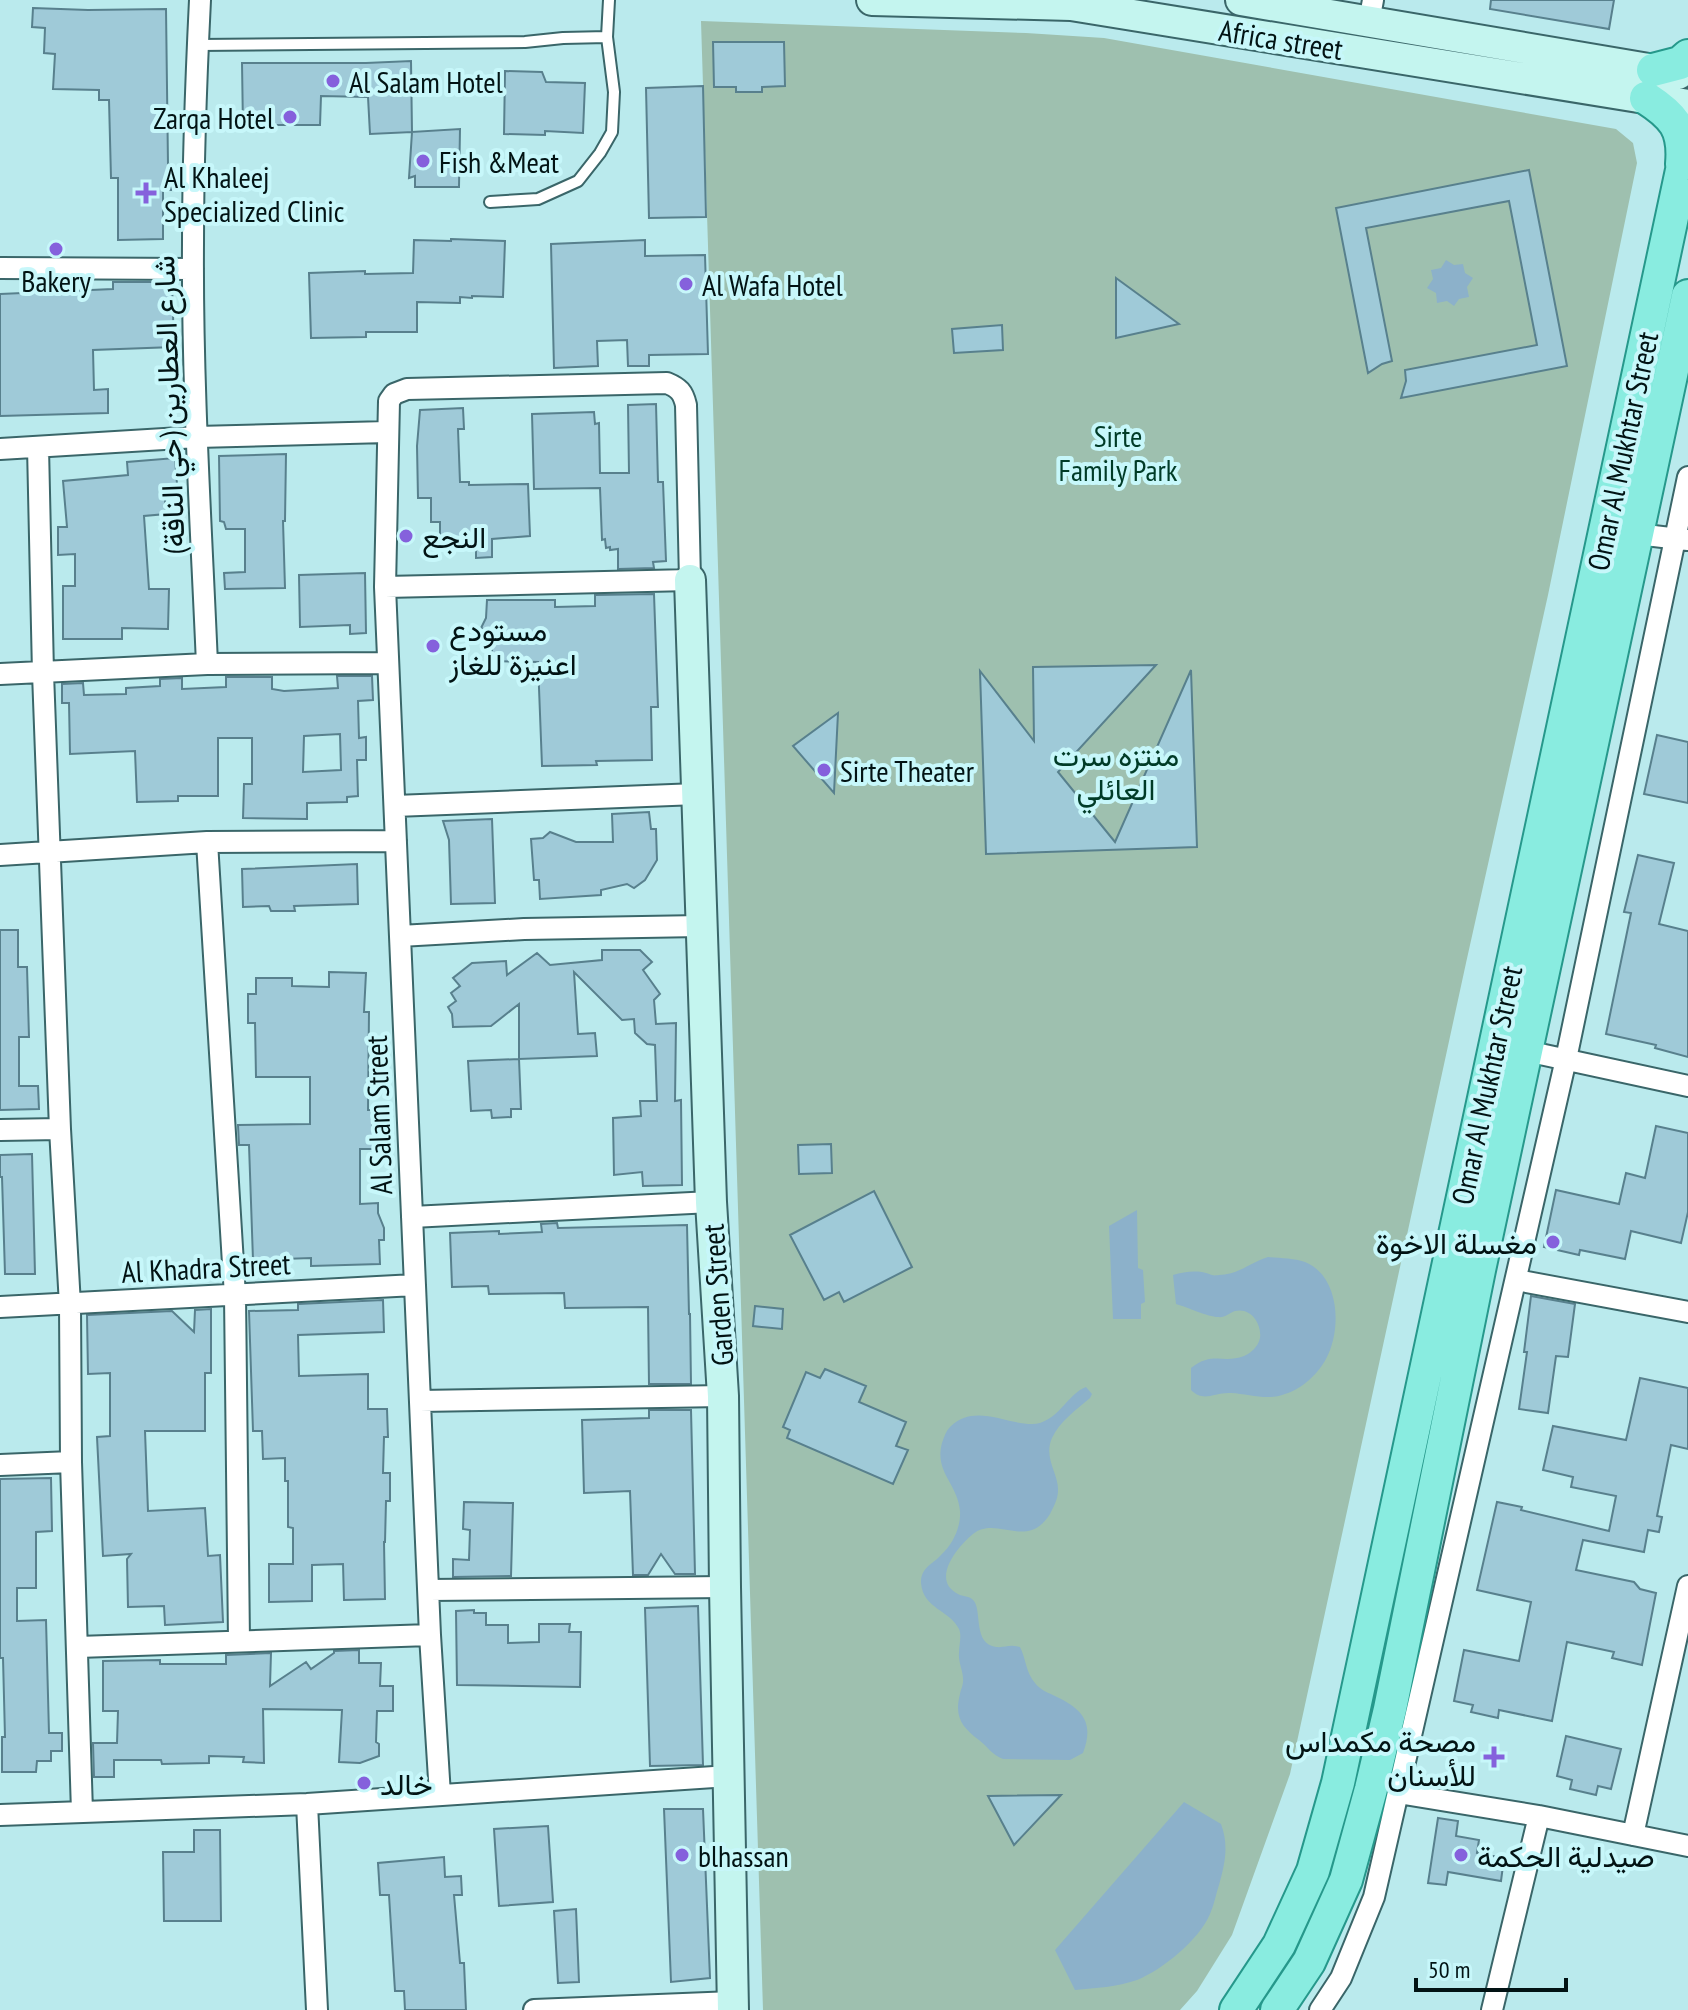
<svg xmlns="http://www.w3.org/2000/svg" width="1688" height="2010" font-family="'PT Sans Narrow',Vazirmatn,sans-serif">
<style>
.green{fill:#9ec0af}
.water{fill:#8cb1ca}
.building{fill:#9fcad8;stroke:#58808d;stroke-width:2;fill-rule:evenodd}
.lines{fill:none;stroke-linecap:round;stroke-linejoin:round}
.lane-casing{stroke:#3a6669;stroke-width:14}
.street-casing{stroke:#3a6669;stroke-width:24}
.secondary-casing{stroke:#3a6669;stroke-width:34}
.primary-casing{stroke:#26988b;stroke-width:36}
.lane{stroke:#fff;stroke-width:10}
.street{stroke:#fff;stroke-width:20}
.secondary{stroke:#c4f5ef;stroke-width:30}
.primary{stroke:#89ece0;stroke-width:32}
.poi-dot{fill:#8561dc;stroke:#c7f7fa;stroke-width:3}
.labels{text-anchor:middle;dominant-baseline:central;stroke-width:8;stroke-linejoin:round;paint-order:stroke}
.street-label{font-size:30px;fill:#021314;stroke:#c7f7fa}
.poi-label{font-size:30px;fill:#021314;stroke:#c7f7fa;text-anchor:start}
.park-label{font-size:30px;fill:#003b27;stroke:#c7f7fa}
</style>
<rect width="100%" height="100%" fill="#baeaed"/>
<path class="green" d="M701 21 1026 33 1104 38 1616 129 1633 143 1637 163 1548 595 1466 963 1290 1774 1232 1935 1197 1991 1180 2010H763Z"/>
<path class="water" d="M1446 260 1454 265 1463 264 1465 273 1473 278 1467 287 1469 297 1459 299 1454 306 1447 301 1437 303 1436 293 1427 288 1433 279 1431 270 1441 268Z
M1137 1210 1138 1268 1143 1270 1145 1302 1141 1304V1319H1113L1109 1226Z
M1268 1257C1280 1258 1294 1258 1305 1262 1340 1276 1342 1330 1326 1359 1318 1374 1302 1389 1285 1394 1268 1401 1249 1394 1231 1393 1214 1392 1204 1403 1191 1390V1368C1213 1351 1223 1364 1244 1356 1251 1353 1258 1347 1260 1338 1262 1324 1251 1307 1235 1311 1229 1313 1225 1318 1218 1317 1208 1317 1187 1307 1176 1304L1173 1275C1184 1272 1195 1270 1206 1273 1213 1275 1212 1276 1219 1275 1238 1275 1251 1262 1268 1257Z
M1086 1387 1092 1394 1090 1398C1077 1409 1059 1422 1052 1438 1043 1458 1059 1474 1058 1491 1058 1499 1053 1508 1050 1514 1027 1551 997 1515 973 1534 958 1546 930 1580 958 1594 963 1597 969 1595 974 1601 982 1612 973 1644 996 1647 1005 1648 1009 1644 1020 1647 1026 1659 1026 1673 1035 1683 1040 1690 1049 1693 1057 1697 1084 1710 1094 1724 1083 1753L1070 1760 1003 1759C992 1755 988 1747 979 1740 962 1727 954 1717 960 1694 961 1688 962 1689 963 1682 964 1672 958 1663 959 1653 959 1645 962 1636 959 1629 950 1610 923 1609 921 1583 921 1567 932 1565 941 1555 953 1544 961 1527 960 1511 958 1484 934 1472 942 1443 944 1437 946 1431 950 1427 974 1403 1005 1424 1032 1424 1057 1424 1068 1393 1086 1387Z
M1184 1802 1221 1824C1229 1845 1225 1864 1219 1885 1216 1894 1214 1905 1210 1914 1199 1940 1162 1970 1137 1980 1117 1987 1096 1988 1075 1990L1055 1950Z"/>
<path class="building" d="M1491 0H1614L1609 29 1490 9Z
M33 8 88 10 166 9 168 164H171V190H163V239L118 240V178H111L109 100H99V90L53 89 55 54 44 53 45 28 32 27Z
M713 42H784L785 86 762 87V92H736V87H714Z
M411 61 412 132 460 129 459 187H415V176L409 178 412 132 370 134 368 97 321 96 320 125H266V127L243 128 242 63H366Z
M505 71 542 72 546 82 585 83 583 133 545 131V135L504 134Z
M703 86 706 217 649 218 646 88Z
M1529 170 1567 366 1401 398 1406 381 1405 370 1537 345 1509 201 1366 228 1392 361 1382 364 1368 373 1336 208Z
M451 239 505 241 503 297 472 296V298L460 297V303L417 302V332H366V337L311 338 309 273 365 271V274L413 273 414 240 451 241Z
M645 240V256L705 255 708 354 649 355V366H628L627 340 597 341 598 366 554 368 551 244Z
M1116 278 1179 324 1116 338Z
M113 282H172L174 347 93 350 94 390 108 389V413L0 416V294L113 289Z
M1002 325 1003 350 954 353 952 329Z
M656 404 658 482H663L666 561 653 562 654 568 618 569V549L610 550V547L606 548 605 539 602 540 600 488 534 489 532 414 594 412 595 424 599 423 600 473H629L628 405Z
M463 408 464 429H458L460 482H469V485L528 484 530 536 492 539V557L476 558V545L440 546V522H431V498H418L417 446 420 410Z
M286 454 285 521H283L285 588 225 589 224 573 245 572V529H226L224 522 220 521 219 456Z
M175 458 177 484 164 485 166 514 144 516 149 589H169L168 629 122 628V639H63V586H75V554L58 555V527H67L63 481 128 475 127 462Z
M365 573 366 633 350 634V625L300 627 299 575Z
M654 594 658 707H651L652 760 596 761 597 765 542 766 538 662 492 661V633L481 628 486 618 487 600H555V607L595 606V595Z
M1156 665 1058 772 1115 842 1191 670 1197 847 986 854 980 671 1034 741 1033 667Z
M337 676H372L373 700 358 701 359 738 366 737V760H357L358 796 347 797V802L307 803V819L243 818 244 784H252V738H218V796H178V801L137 802 135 751 70 754 69 703H62V684L83 683 84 695 126 694V688L160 686V679L182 678V689L226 687V677H272V689L284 691 338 688ZM340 734 341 770 303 772 304 736Z
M838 713 834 793 793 746Z
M1657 735 1688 742V803L1644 794Z
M649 812 651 829H656L657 860 645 880 634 888 627 884 601 890V895L540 899 539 880H534L531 839 543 838 550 832 576 842H613L612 814Z
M492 819 495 903 451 904 449 840 443 821Z
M1638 855 1674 863 1659 924 1688 931V1057L1655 1048 1656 1045 1606 1034 1631 913 1624 912Z
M357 864 358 904 294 906 295 911H271L269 906 243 907 242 869Z
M0 930H18V967H27L29 1037H19V1086H38L39 1109 0 1110Z
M602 950H640L652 962 643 970 660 994 654 1000 656 1024 676 1023 675 1101 681 1100 682 1185 643 1186 642 1172 614 1175 613 1118 641 1116 640 1101H657L655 1045 647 1044 635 1033 634 1019 622 1020 574 972 578 1034 595 1033 597 1056 519 1059V1004L491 1026 453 1027 452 1014 448 1007 456 1001 451 993 460 986 453 978 472 963 506 961 507 975 537 953 550 965 602 960Z
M329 972 366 973 364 1012H369L368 1110H372V1126H381V1149H360V1204L378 1203V1213L384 1228V1240H379L380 1264 311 1266V1258L253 1260 249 1145H239L238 1125 310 1124V1077H256L255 1023H248V994H256V978H292V986L329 987Z
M519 1059 521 1109H511V1117L492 1118 491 1110 471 1111 468 1061Z
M1656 1126 1688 1133V1212L1681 1243 1631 1231 1625 1259 1580 1250 1579 1255 1544 1247 1556 1190 1619 1204 1626 1173 1645 1178Z
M831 1144 832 1173 799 1174 798 1145Z
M32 1154 35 1274H5L2 1177H0V1155Z
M874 1191 912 1267 844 1302 839 1292 824 1300 790 1235Z
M557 1223 558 1228 687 1225 689 1314H690L691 1384H649L648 1307 565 1308 564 1293 489 1294 488 1286 452 1287 450 1233 499 1231V1234L542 1232 541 1224Z
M1531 1296 1575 1304 1568 1357 1556 1356 1548 1413 1519 1409 1527 1352H1524Z
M383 1300 384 1332 298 1335 299 1376 368 1374V1409H387L388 1437H384L383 1473H390V1501H386L385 1542H384L385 1599 344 1600 343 1564 312 1565V1601L269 1602V1564H293V1528L288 1527V1481H285V1458L263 1459 262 1431H253L249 1311 298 1310V1304Z
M755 1306 783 1309 782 1329 753 1326Z
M211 1309V1373H205V1431H145L148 1511 205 1508 208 1556 220 1555 223 1622 165 1625 164 1606 128 1607 127 1559 131 1554 103 1556 97 1437 110 1436V1373L88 1374 87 1315 172 1311 194 1332 195 1310Z
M825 1369 866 1386 859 1402 906 1422 896 1446 908 1450 893 1484 787 1438 790 1430 783 1427 806 1372 820 1378Z
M1640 1378 1688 1388V1449L1671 1445 1657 1516 1662 1517 1659 1532 1648 1530 1644 1552 1583 1540 1576 1570 1634 1582 1640 1589 1656 1593 1642 1665 1612 1658 1614 1652 1567 1642 1552 1721 1499 1710 1498 1718 1471 1712 1473 1705 1454 1701 1464 1650 1519 1661 1531 1602 1477 1590 1497 1502 1522 1507 1521 1510 1609 1531 1616 1496 1571 1487 1573 1477 1543 1470 1553 1426 1626 1440Z
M649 1410H691L695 1574H675L661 1554 648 1575H633L630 1491 584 1493 582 1420 649 1418Z
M51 1478 52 1531 36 1532V1588H17V1621L46 1620 49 1733H62V1751H51V1761H37L36 1772H2V1737H5L3 1658H0V1479Z
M464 1502 513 1503 511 1576 453 1577V1559L469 1560 470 1530 463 1529Z
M698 1606 703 1765 650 1766 645 1608Z
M474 1610V1613H486V1625H508V1643L539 1642V1624H570L569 1632H581L580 1687 457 1685 456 1611Z
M359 1650V1663H381L380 1686H393V1711H377L376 1742 379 1744V1756L360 1763 339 1762 342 1710 263 1709 264 1763 243 1762 244 1757 209 1756V1763L162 1764 161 1760H114V1777H94L93 1743H117L118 1711H103V1661L160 1660V1664H226V1655L271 1653 270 1686 306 1662 311 1669 334 1653V1651Z
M1566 1736 1621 1749 1611 1789 1598 1786 1596 1795 1570 1789 1572 1780 1557 1776Z
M1061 1795 1014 1845 988 1796Z
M664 1809H703L710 1978 671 1982Z
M1438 1818 1458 1821 1456 1836 1479 1840 1477 1853 1504 1858 1501 1881 1448 1872 1446 1885 1428 1883Z
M548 1826 553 1902 499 1906 494 1829Z
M194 1830H220L221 1921H164L163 1852H194Z
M444 1857 445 1877 461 1876 462 1895H454L460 1963H464L466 2010H405L404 1991H395L389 1895H380L378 1863Z
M576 1909 579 1982 558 1983 554 1911Z"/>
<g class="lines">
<g class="lane-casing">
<path id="lane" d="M198 45 525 42 563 38 607 37 609 0
M490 202 538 199 578 181 600 153 612 132 614 92 607 37"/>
</g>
<g class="street-casing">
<path id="street" d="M200 0C196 81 193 162 193 244 192 384 201 524 207 664
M1369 22 1373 0
M0 268 193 269
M38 447 43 673 60 1129 70 1305 71 1462 82 1812
M0 449 197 437 387 432
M1637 534 1688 540
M385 587 690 580 686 405C683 392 679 388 667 383L407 389 394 394 389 401 385 587 430 1635 440 1795
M0 674 207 664 388 663
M395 806 697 794
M207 842 235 1296 239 1641
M0 855 207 842 396 841
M400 936 524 929 701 926
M1526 1051 1688 1086
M0 1130 60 1129
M412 1217 711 1202
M1516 1280 1688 1312
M0 1307 415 1285
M420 1401 723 1396
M0 1465 71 1462
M429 1590 725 1587
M78 1647 430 1635
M1398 1793 1539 1816 1688 1846
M307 1804 317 2010
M0 1815 307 1804 729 1776
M1633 1835 1688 1586
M534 2010 733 2002
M1320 2010 1341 1978 1374 1897 1566 1059 1688 477
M1492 2010 1539 1816"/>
</g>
<g class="secondary-casing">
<path id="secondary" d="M872 0 1071 5 1688 105
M1241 0 1678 74
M690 580 711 1202 723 1396 725 1587 733 2010"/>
</g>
<g class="primary-casing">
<path id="primary" d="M1653 70 1680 63 1688 56
M1646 98C1674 116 1685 129 1682 164
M1236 2010 1279 1945 1313 1871 1338 1783 1688 142
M1277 2010 1309 1962 1346 1880 1371 1789 1390 1709 1479 1270 1688 296"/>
</g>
<use href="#lane" class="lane"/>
<use href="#street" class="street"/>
<use href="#secondary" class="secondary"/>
<use href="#primary" class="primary"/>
</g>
<g class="poi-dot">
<circle cx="333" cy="81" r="8"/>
<circle cx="290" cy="117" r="8"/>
<circle cx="423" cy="161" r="8"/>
<path d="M142 181h8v8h8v8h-8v8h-8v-8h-8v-8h8z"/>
<circle cx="56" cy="249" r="8"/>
<circle cx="686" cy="284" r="8"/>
<circle cx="406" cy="536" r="8"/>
<circle cx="433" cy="646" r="8"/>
<circle cx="824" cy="770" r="8"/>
<circle cx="1553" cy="1242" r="8"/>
<path d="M1490 1745h8v8h8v8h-8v8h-8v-8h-8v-8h8z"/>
<circle cx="364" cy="1783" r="8"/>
<circle cx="682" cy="1855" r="8"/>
<circle cx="1461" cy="1855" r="8"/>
</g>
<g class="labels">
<g class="street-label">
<text transform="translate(1281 39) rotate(9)">Africa street</text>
<text transform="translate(168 405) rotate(-92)">شارع العطارين (حي الناقة)</text>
<text transform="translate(1622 451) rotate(-78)">Omar Al Mukhtar Street</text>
<text transform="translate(1486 1085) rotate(-78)">Omar Al Mukhtar Street</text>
<text transform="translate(378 1115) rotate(-92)">Al Salam Street</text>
<text transform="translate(206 1267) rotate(-3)">Al Khadra Street</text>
<text transform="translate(717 1295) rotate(-94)">Garden Street</text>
</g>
<g class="poi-label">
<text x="349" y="81">Al Salam Hotel</text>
<text x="274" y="117" text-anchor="end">Zarqa Hotel</text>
<text x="439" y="161">Fish &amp;Meat</text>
<text x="164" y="176">Al Khaleej<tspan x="164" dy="34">Specialized Clinic</tspan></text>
<text x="56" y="280" text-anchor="middle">Bakery</text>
<text x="702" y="284">Al Wafa Hotel</text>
<text x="422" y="536">النجع</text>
<text x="449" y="629">مستودع<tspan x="449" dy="34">اعنيزة للغاز</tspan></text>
<text x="840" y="770">Sirte Theater</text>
<text x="1537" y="1242" text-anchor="end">مغسلة الاخوة</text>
<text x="1476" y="1740" text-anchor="end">مصحة مكمداس<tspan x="1476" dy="34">للأسنان</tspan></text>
<text x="380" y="1783">خالد</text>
<text x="698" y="1855">blhassan</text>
<text x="1477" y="1855">صيدلية الحكمة</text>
</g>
<g class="park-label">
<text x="1118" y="435">Sirte<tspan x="1118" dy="34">Family Park</tspan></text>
<text x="1116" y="754">منتزه سرت<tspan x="1116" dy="34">العائلي</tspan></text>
</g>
</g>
<path d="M1416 1978v12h150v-12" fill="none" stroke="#021314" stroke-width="4"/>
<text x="1428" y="1978" font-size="24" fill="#021314" stroke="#c7f7fa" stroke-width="6" paint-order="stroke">50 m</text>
</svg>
